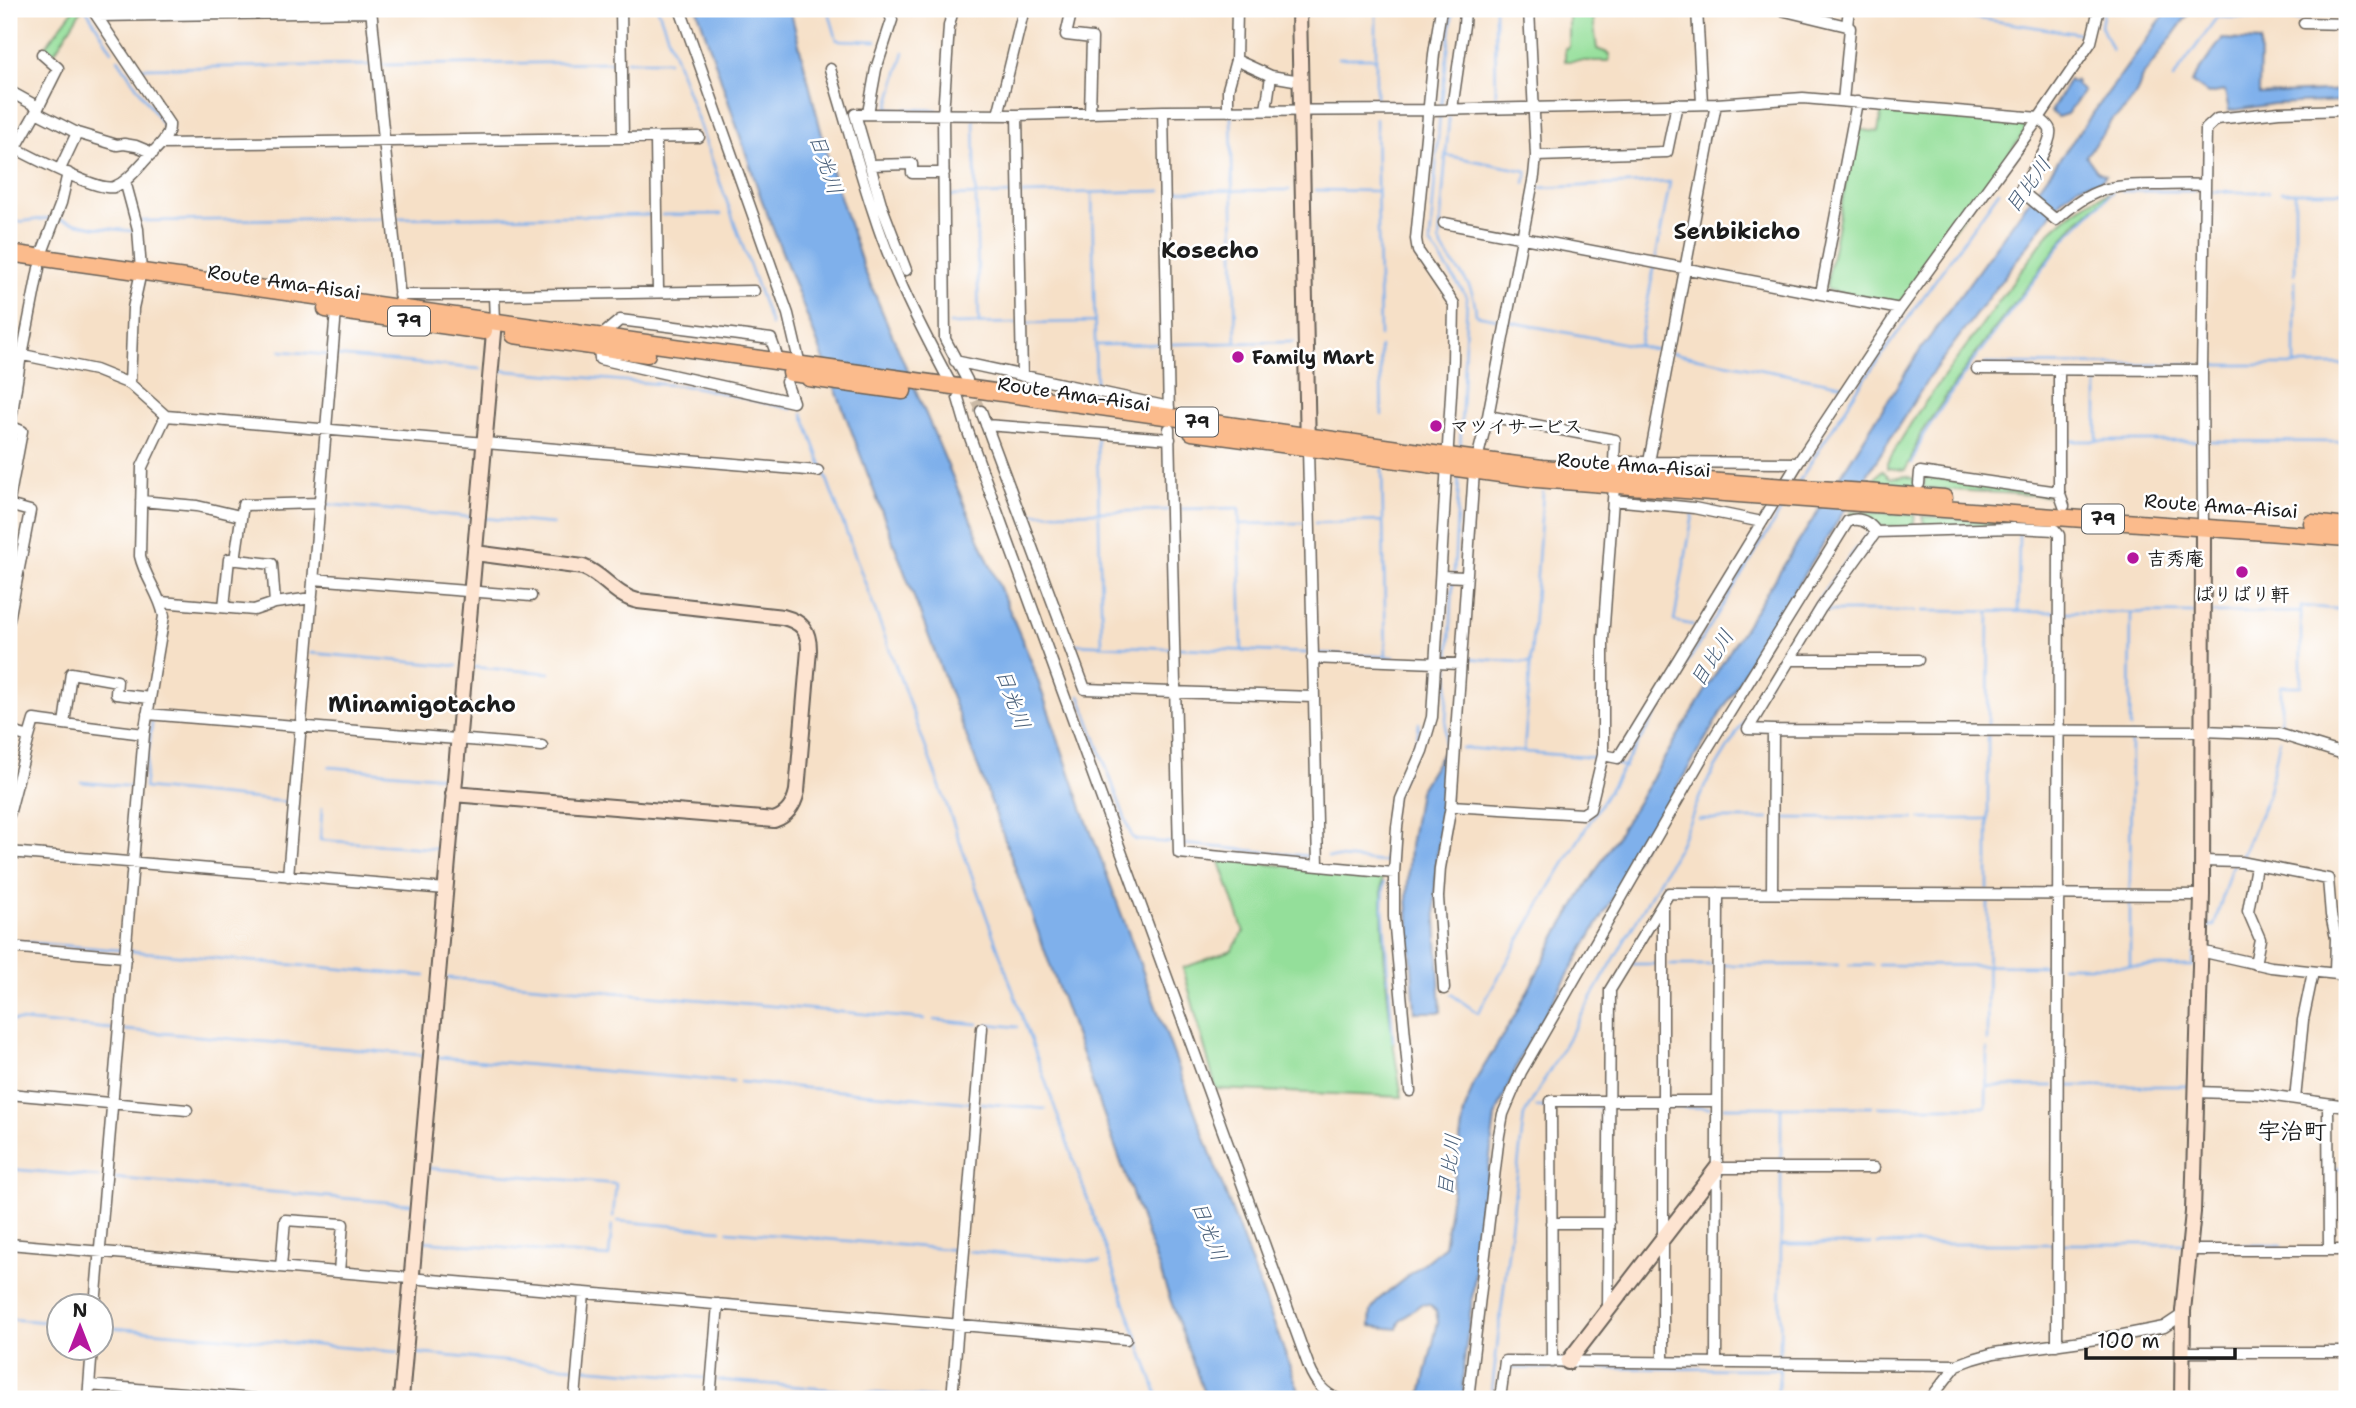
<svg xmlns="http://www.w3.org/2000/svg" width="2356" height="1408" font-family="'Shantell Sans','Klee One',sans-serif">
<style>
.green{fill:#94df9a;stroke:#587e5b;stroke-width:2}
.water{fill:#7fb0eb;stroke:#4e6684;stroke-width:2}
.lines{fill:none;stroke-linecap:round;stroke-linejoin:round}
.stream{stroke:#7fb0eb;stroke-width:2.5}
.street-tunnel{stroke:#cab9a5;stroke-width:10;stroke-dasharray:10 5;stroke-linecap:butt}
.street-casing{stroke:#686158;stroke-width:13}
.secondary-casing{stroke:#686158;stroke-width:18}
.primary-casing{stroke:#686158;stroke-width:19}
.street{stroke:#fff;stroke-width:10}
.secondary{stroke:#fde4d1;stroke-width:14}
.primary{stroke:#fbbb8c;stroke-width:16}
.primary-bridge-casing{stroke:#686158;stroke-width:19;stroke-linecap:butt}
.primary-bridge{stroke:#fbbb8c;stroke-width:16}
.poi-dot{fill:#b5179e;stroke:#fff;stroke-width:2.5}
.labels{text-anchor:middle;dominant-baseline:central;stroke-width:5;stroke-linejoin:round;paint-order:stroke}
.shield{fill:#fff;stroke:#606060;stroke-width:2}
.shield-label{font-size:18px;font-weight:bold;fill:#1c1c1c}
.street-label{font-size:19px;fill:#1c1c1c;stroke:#fff}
.poi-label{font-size:19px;font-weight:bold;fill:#1c1c1c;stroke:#fff;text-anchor:start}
.water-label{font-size:21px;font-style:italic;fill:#495f79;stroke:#fff}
.quarter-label{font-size:23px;font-weight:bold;fill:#1c1c1c;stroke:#fff}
</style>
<rect width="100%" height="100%" fill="#fff"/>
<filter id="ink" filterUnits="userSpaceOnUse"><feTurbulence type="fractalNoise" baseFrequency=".0143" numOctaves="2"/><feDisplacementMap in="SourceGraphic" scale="14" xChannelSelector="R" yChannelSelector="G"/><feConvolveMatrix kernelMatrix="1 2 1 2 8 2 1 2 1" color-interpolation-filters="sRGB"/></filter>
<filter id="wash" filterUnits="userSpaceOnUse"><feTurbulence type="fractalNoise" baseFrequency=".00686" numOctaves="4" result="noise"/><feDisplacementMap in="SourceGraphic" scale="28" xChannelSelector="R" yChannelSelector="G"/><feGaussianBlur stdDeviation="1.57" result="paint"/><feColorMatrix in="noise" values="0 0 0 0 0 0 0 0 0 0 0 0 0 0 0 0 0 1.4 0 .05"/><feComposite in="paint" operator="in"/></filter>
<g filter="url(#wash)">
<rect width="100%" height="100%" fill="#f6e0c7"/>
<path class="green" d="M74 9H82L51 58 42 51Z
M1569 9H1592L1597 49 1610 54 1609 61H1565V48L1569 47Z
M1882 109 2021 121 2026 130 1901 301 1896 303 1828 290 1826 287 1856 129 1878 132Z
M2112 192 2074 225 1977 352 1921 433 1910 462 1905 470 1887 468V463L1916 415 2048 234C2068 215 2086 200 2112 192Z
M1882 470 1890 478 1906 476 1914 479 1916 487 1871 484Z
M1925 477 2046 494 2047 496 1923 488Z
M1852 511 1915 515 1913 527 1882 526 1847 519Z
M1922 516 2052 525 2050 527H1925Z
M1219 859 1382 876C1381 950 1389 1025 1402 1097L1216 1089 1183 968 1232 950 1244 932Z"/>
<path class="water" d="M697 9H790L830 166 864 269 1032 663 1082 808 1302 1399H1206L993 807 842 406 761 198Z
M2169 9H2192L2141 79C2140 92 2126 111 2114 118L2086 156 2097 171 2106 175 2100 181 2080 185 2063 198 1932 373 1803 576 1744 673 1523 1052 1495 1117 1463 1370 1464 1399H1420L1438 1322 1436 1311 1430 1305 1421 1304 1399 1322 1397 1329 1370 1326 1371 1311 1378 1300 1444 1247 1464 1113 1474 1083 1514 1017 1558 933 1724 660 1916 356Z
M2222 39 2260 41 2259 94 2347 90V101L2273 104 2229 111 2225 91 2208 94 2191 82Z
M2069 80 2073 83 2075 80 2077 82 2076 85 2084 91 2067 114 2058 117 2051 112Z
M1442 753H1448L1447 804 1437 854 1435 901 1441 1012H1415L1407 898 1410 846 1419 791Z"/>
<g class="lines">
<path class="stream" d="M86 9 112 51
M658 9 771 325
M828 9 837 40 876 41
M1495 9 1496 102
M1915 9 2087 35
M2104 9 2101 26 2112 50
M1338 58H1376
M118 59 165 128
M627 61H668
M381 65 616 62
M137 68 370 65
M2173 79 2217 17 2300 20
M1459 103 1522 101
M1376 104V14
M1441 106 1453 9
M899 109 888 108 904 52
M905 109 937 110
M1440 113 1430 243 1467 297 1460 451
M1231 117 1236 343
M1449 118 1439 241C1452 273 1474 274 1476 315L1498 319
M1376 119 1380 336
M974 120 979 324
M1445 155 1527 171 1525 183
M1537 188 1670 182 1656 257
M1315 190 1377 191
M1170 191 1289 190
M2122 191H2195
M2210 192H2268
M2281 192H2347
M1092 193 1096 387
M1022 194 1161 191
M947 196 1014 194
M662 215 721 214
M396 218 653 215
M59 219 94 227 133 231
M142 221 386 218
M9 223 51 218
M2295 274V192
M2295 280V364
M1511 322 1664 351
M1025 323 1094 322
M950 324 1016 323
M1171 344 1293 342
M1095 345 1163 344
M1639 346 1654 268
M1380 347 1382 415
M281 351 328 355
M1672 353 1843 385
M335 356 481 369
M1985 364 2198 365
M2209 365H2347
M497 370 695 387 792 409
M803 414 946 803 1159 1399
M1097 438 1102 645
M2097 440V377
M2063 441H2197
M2210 441 2347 442
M1912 463 1923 435 1971 364 2070 233 2112 192
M1382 469 1386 656
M1799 481 1859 387 1999 191
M1543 492 1524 752 1598 758
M323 504 470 517
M1176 509 1239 508 1242 651
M1025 514 1168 510
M483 518 553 524
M1315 523 1383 521
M1239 524 1304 523
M1454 573 1459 475
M1826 611H1915
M1922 611 2056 612
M2018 612 2019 533
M2063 612 2197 613
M2210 613 2301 612
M1693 625 1674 621 1693 515
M1072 644 1170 648
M1179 648 1307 653
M1053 649 1056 647
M311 653 457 666
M1317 653 1394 657
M1467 658 1531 663
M1449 661 1453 580
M472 667 550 673
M1080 696 1132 837 1136 840 1174 843
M152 722 144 788 288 802
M1988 727 1989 612
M2130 728 2131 613
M2281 730V686H2301V606L2347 610
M1988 734V889
M1462 748 1524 752
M1444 755 1449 667
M1607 761 1625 767
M329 767 445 777 443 803
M81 782 134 787
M322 808 320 840 440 849 442 824
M1777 818 1914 819
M1698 819H1769
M1920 819H1988
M1183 844 1308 856
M1328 857 1385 862C1385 839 1385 818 1394 796 1403 772 1418 749 1419 723
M2241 858 2268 796 2280 739
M1384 883 1383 908 1393 1041
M2130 889 2131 735
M2130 899V966
M2208 928V925L2214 926 2231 868 2234 865
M9 941 120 950
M130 951 425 976
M1633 964H1659
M1670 965H1711
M1724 965H1838
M1849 965H1872
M1879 965 2055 966
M2061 966H2193L2194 954
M448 978 924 1019
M1451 994 1478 1013 1551 885 1785 504
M9 1020 112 1029
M934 1020 978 1024
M988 1024 1018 1027
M125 1030 423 1055
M1987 1041 1988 899
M439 1057 733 1082
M740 1082 973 1103
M1987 1086H2053
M2061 1086H2190
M981 1103 1046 1109
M1536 1107H1545
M1559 1107H1602
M1616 1107H1657
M1670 1107 1709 1108
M1724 1107H1872
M1878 1107H1986L1987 1049
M1781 1164V1107
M428 1168 616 1184 613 1217
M9 1169 99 1177
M2332 1169H2347
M1781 1172V1244
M112 1178 411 1204
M426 1214 423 1241 609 1257 612 1225
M618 1221 721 1230
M728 1231 959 1250
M1877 1244H2053
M2062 1244H2185
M2195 1245H2281
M968 1251 1100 1262
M9 1319 60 1323
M102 1327 399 1352
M413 1353 573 1367
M1780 1358 1781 1244H1871
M581 1368 705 1378
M1509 1368 1780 1369 1777 1399
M718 1380 946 1399
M1491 1399 1524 1115 1678 848 1705 785 1812 610 1834 577 1868 534"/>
</g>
</g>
<g filter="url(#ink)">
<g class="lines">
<path class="street-tunnel" d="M970 387 981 411"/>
<g class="street-casing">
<path id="street" d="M371 9 401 309
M621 9 623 138
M680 9 788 314 800 365
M953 9 949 26 943 115 945 339 967 380
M1072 9 1066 35 1092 38 1090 113
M1271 9H1315
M1697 9 1702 103
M1777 9 1847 26
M97 16 371 12
M2304 23 2347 24
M1236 60 1271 76 1300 81
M830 69C845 117 858 166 874 214 893 274 922 330 952 386
M9 91 38 107
M1843 101 1850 28 1847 26 1849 9
M1452 109 1464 25 1465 9
M1266 110 1271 76
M1163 111 1169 418
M1228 111V89L1236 60 1237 9
M36 112 58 68 42 54
M868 113 876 69 892 20 888 9
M998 115 1024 9
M1017 115 1022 376
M656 138 658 292
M161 144 699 137
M9 145C26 154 98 192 114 187 129 181 139 166 150 155 159 146 170 137 169 124L92 9
M1536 156 1667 152 1677 104
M870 165 912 164V173H944
M9 168 15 149 36 112 77 133 117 145 124 144 136 146 153 153
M60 169 77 133
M125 181 138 229 141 271
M1444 223 1900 309
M40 258 61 203 68 173
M906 270 882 207 855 114 1017 115 1163 111 1429 110 1716 104 1803 98 2039 118C2043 122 2048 124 2050 130 2053 144 2028 178 2020 190L2056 220C2091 188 2109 185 2155 185 2171 185 2188 184 2204 185
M1821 293 1857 102
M399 295H494
M495 321 494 295 754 291
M601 336 620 320 771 339 776 353
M599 348 600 359 793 402 786 382
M9 352 95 370 130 384 166 416 818 471
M22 355 39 268
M955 361 1169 407
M1977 369 2202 370
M130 384 133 308 139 281
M958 398 967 429 1309 1367C1315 1382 1323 1393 1338 1399
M981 411 1085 689 1313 697
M1488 416 1615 440 1614 462
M986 425 1170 439
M1169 429 1179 853 1394 873
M1308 449 1318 865
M1649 462 1798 463
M1614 473V462H1649L1716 104
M1919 484 1920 472 2059 492 2064 506
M2059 492V370
M1613 500 1694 508 1762 522
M9 501 22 431 10 426 21 355
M141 501 197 506 240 516
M9 502 12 506 30 511 9 620
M2203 526 2202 370 2206 129 2217 119 2279 112 2347 110
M2055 530 2059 535 2057 1345
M235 560 243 505 320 503
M1441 576 1465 577
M313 579 531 596
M161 602 254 610 275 603 312 598
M224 607 229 559 272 564 275 603
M1312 658 1460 664
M1790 660H1918
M147 714 542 746
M1773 730 2203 731 2279 734 2347 755
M9 731 29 737 9 815
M144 734 64 724 71 673 117 681 116 694 150 698
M29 737 34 720 64 724
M1603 755 1618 758 1798 463 1900 309 2039 118 2091 42 2099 9
M1451 806 1583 814 1590 809 1603 755V639L1614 486
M9 852 446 889
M2202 861 2241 862 2328 879 2331 915 2336 938 2335 973
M288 876 336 311
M1772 893 1773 730 1748 729 1821 608 1876 532
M9 947 126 957
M2200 951 2271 967 2347 975
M2255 964 2260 939 2248 911 2256 866
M1444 989 1438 897 1440 868 1451 806 1474 471 1488 416 1534 176 1536 156 1529 9
M1410 1091 1394 917V873L1397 827 1401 799 1422 751 1432 717 1453 361 1454 304 1418 251 1416 239 1434 54 1441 9
M2196 1092 2260 1094 2347 1106
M9 1094 187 1110
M2295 1099 2303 1020 2313 972
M2328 1104 2329 1250
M1717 1168H1874
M1551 1223H1609
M9 1244 1126 1339
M2190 1250H2347
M281 1267 285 1220 343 1224 339 1272
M95 1306 144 734 164 616C160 594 145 578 140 556L142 467 166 416
M1608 1309 1610 990 1669 893 2202 895
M2183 1352H2347
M1552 1362 1551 1101H1717
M1663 1362V904
M1716 1362 1718 893
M89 1385 255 1399
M88 1399 92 1348
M575 1399 584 1293
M710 1399 718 1304
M952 1399 982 1028
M1468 1399 1499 1135 1503 1114 1521 1072 1707 749 1848 521C1860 517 1869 522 1876 532L2014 528 2055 530
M1500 1399 1505 1361 1957 1365
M1930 1399 1957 1365 1973 1359 1994 1353 2118 1336 2164 1327 2179 1317 2183 1311"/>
</g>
<g class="secondary-casing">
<path id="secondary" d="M1299 9 1308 448
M453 794 774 820C788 815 794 805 797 791L809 650C809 630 802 622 783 617L638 601C615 596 604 575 583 567L475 553
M1568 1362 1717 1168
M401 1399 495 321
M2182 1399 2183 1311 2193 1212 2202 895 2203 526"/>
</g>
<g class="primary-casing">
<path id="primary" d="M9 253 1448 456 1542 468 1772 486
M326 309 484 331
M514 335 647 354
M791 373 807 375 809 378 903 391
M1192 432 1537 479 1765 496
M1866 492 1944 498
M1860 503 2347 538
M2312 523 2347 527"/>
</g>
<use href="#street" class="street"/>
<use href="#secondary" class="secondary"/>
<use href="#primary" class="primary"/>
<g class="primary-bridge-casing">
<path id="primary-bridge" d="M1772 486 1866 492
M1765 496 1860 503"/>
</g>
<use href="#primary-bridge" class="primary-bridge"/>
</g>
</g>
<g class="poi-dot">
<circle cx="1238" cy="357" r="7"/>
<circle cx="1436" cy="426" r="7"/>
<circle cx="2133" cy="558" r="7"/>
<circle cx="2242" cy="572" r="7"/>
</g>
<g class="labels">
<g class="shield">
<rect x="388" y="306.5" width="42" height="29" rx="5"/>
<rect x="1176" y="407.5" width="42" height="29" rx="5"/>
<rect x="2082" y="504.5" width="42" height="29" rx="5"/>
</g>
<g class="shield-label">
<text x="409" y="321">79</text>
<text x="1197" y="422">79</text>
<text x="2103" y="519">79</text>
</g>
<g class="street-label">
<text transform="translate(284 282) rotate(8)">Route Ama-Aisai</text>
<text transform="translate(1074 394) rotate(8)">Route Ama-Aisai</text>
<text transform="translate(1634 465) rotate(4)">Route Ama-Aisai</text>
<text transform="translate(2221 506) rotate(4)">Route Ama-Aisai</text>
</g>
<g class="poi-label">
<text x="1252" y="357">Family Mart</text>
<text x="1450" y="426">マツイサービス</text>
<text x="2147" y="558">吉秀庵</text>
<text x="2242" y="594" text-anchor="middle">ばりばり軒</text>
</g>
<g class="water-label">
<text transform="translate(826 164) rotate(71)">日光川</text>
<text transform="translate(2028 185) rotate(-54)">目比川</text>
<text transform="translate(1712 658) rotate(-58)">目比川</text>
<text transform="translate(1013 699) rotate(70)">日光川</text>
<text transform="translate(1449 1165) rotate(-82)">目比川</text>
<text transform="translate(1209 1231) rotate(69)">日光川</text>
</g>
<g class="quarter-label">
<text x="1737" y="231">Senbikicho</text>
<text x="1210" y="250">Kosecho</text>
<text x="422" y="704">Minamigotacho</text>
<text x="2292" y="1131">宇治町</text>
</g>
</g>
<rect width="2356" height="1408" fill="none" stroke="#fff" stroke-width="35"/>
<g transform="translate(80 1327)"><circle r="33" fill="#ffffff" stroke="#a4a4a4" stroke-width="2"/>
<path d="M0-5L12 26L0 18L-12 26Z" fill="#b5179e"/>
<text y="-10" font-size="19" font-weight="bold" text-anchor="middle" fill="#1c1c1c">N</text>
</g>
<path d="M2086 1348v10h149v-10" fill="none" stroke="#1c1c1c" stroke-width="3.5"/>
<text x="2097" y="1348" font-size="21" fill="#1c1c1c" stroke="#ffffff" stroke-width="5" paint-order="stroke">100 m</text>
</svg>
